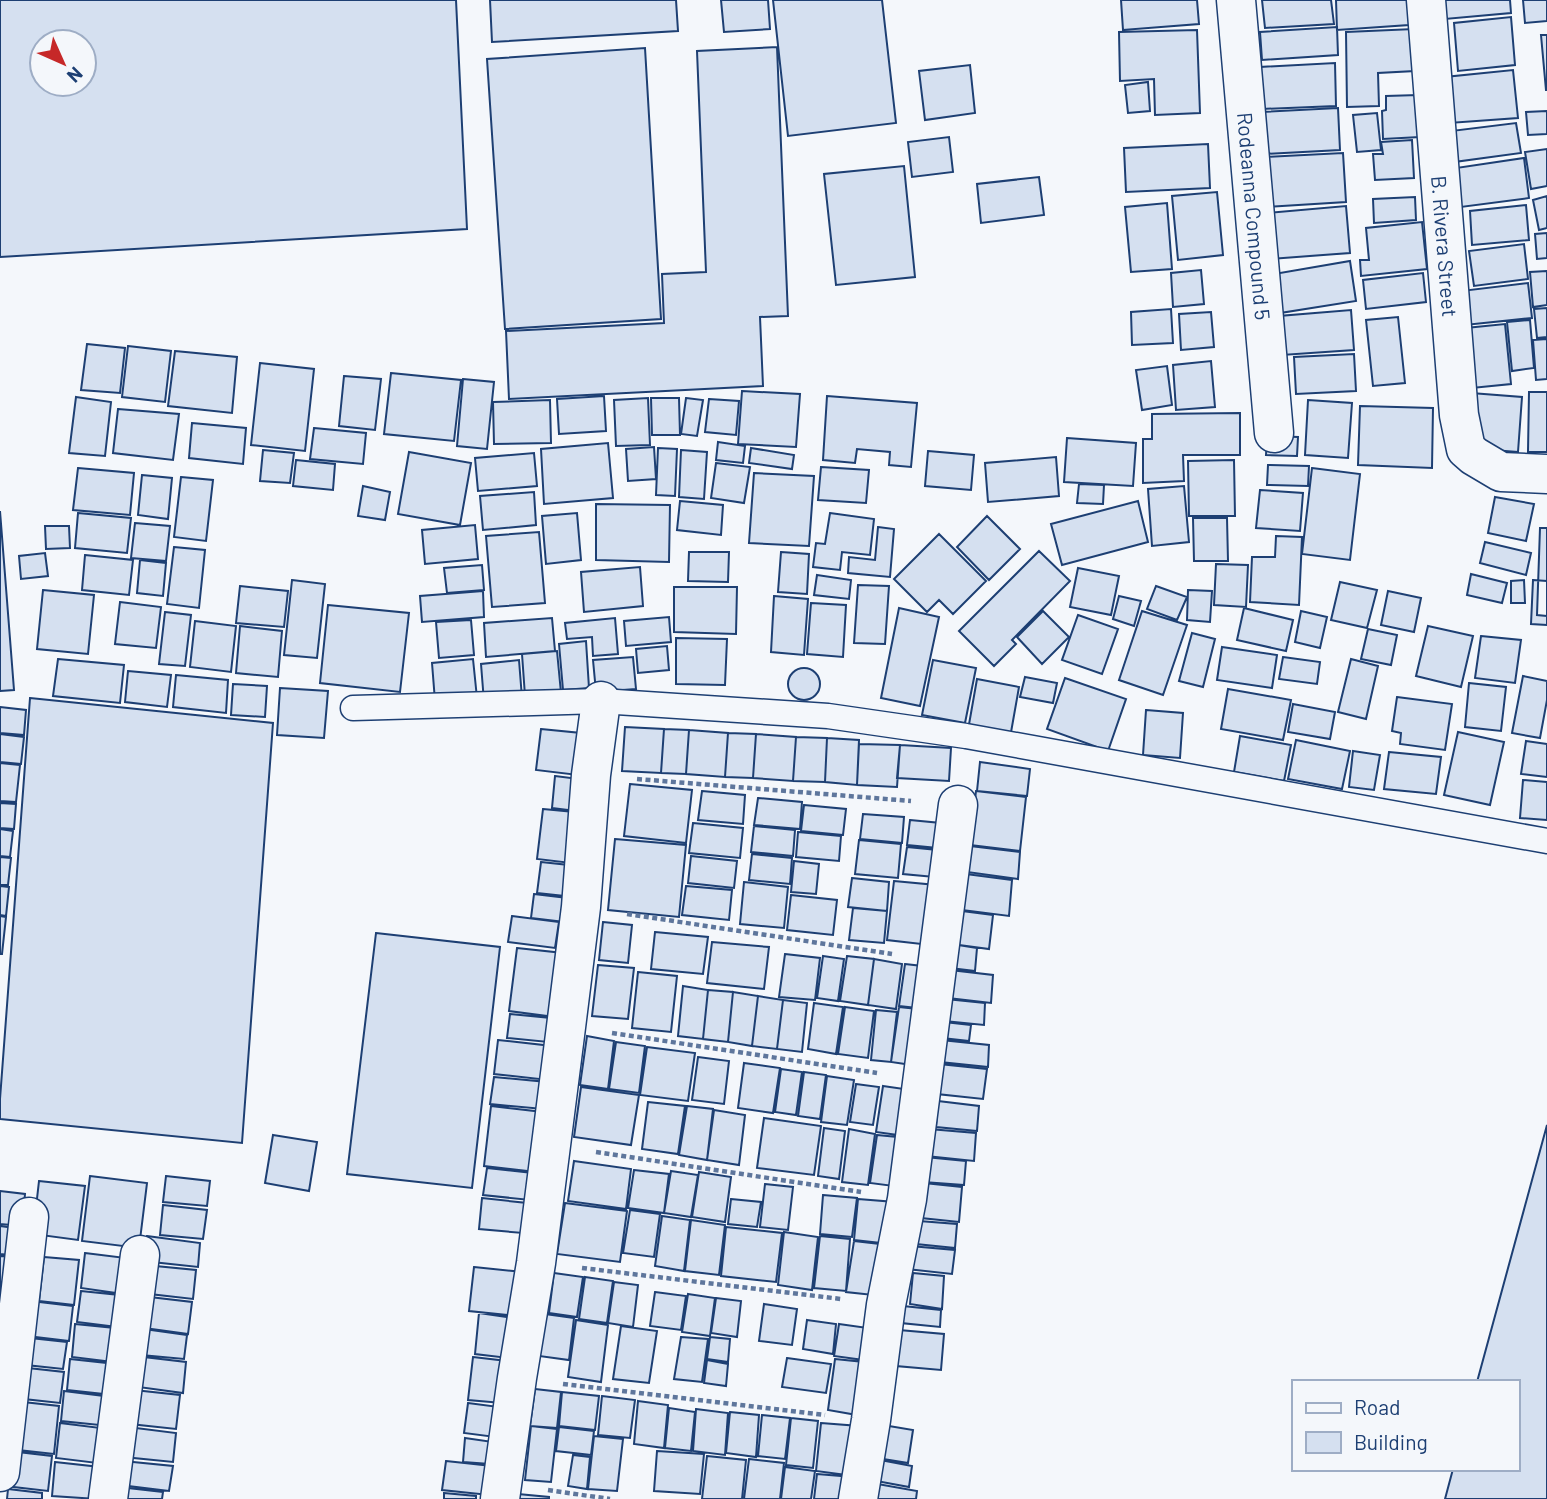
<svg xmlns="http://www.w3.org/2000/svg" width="1547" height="1499" font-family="Barlow,sans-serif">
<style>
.building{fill:#d5e0f0;stroke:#1d3f73;stroke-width:2;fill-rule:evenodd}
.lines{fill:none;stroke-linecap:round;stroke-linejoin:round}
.lane-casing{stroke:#1d3f73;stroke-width:27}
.street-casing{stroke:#1d3f73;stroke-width:41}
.path{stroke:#5e769c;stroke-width:4.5;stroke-dasharray:5 3.5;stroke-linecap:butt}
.lane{stroke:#f4f7fb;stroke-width:24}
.street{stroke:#f4f7fb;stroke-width:38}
.labels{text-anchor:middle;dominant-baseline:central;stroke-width:5;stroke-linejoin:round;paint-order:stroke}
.street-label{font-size:21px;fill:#1d3f73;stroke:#f4f7fb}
</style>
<rect width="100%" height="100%" fill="#f4f7fb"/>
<path class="building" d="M0 0H456L467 229 0 257ZM42 42H84V84H42Z
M490 0H676L678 31 492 42Z
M721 0H768L770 29 724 32Z
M773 0H882L896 123 788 136Z
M1121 0H1197L1199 24 1123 30Z
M1262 0H1331L1334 24 1265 28Z
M1336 0H1408L1409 25 1337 30Z
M1444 0H1510L1511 13 1445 19Z
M1523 0H1547V21L1525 23Z
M1511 17 1515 65 1458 71 1454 23Z
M1337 27 1338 55 1262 60 1260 32Z
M1414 29 1415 71 1378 73 1379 106 1347 107 1346 32Z
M1197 30 1200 113 1155 115 1154 79 1120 81 1119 32Z
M1541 35H1547V90H1546Z
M777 47 788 316 760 317 763 386 509 399 506 331 664 323 662 274 706 272 697 51Z
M645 48 661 319 505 329 487 59Z
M1335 63 1336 106 1261 109 1260 67Z
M970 65 975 113 925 120 919 71Z
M1513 70 1518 118 1449 123 1445 77Z
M1148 82 1150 111 1128 113 1125 85Z
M1418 95 1420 137 1383 139 1382 111 1386 110V96Z
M1338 108 1340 150 1263 154 1261 112Z
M1547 111V134L1528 135 1526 112Z
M1377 113 1381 150 1357 152 1353 115Z
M1516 123 1521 153 1454 162 1451 131Z
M949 137 953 172 912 177 908 142Z
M1412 140 1414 178 1375 180 1373 154H1383L1381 142Z
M1208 144 1210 188 1126 192 1124 148Z
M1547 149V186L1531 189 1525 152Z
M1343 153 1346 202 1266 207 1264 157Z
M1524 158 1529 198 1461 207 1456 168Z
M904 166 915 277 836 285 824 174Z
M1039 177 1044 215 981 223 977 184Z
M1217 192 1223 255 1178 260 1172 196Z
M1547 196V228L1539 230 1533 200Z
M1415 197 1416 220 1374 223 1373 199Z
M1167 203 1172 269 1131 272 1125 207Z
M1526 205 1529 240 1472 245 1470 211Z
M1346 206 1350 253 1269 259 1266 213Z
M1422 222 1427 269 1361 276 1360 260H1369L1366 228Z
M1547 233V258L1537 259 1535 234Z
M1524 244 1528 279 1474 286 1469 251Z
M1350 261 1356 301 1280 313 1274 274Z
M1201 270 1204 304 1173 307 1171 273Z
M1547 271V305L1533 307 1530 272Z
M1423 273 1426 302 1366 309 1363 280Z
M1528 283 1532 318 1465 325 1461 291Z
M1547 308V337L1537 338 1534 309Z
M1171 309 1173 343 1132 345 1131 312Z
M1351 310 1354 350 1282 355 1279 316Z
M1211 312 1214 347 1181 350 1179 314Z
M1398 317 1405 383 1373 386 1366 320Z
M1530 320 1534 368 1512 371 1507 322Z
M1505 324 1511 384 1462 389 1456 329Z
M1547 339V379L1536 380 1533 340Z
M87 344 125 348 120 393 81 390Z
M128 346 171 351 165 402 122 397Z
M175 351 237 357 232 413 168 406Z
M1354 354 1356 391 1296 394 1294 357Z
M1211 361 1215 407 1176 410 1173 365Z
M260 363 314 369 305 451 251 445Z
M1167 366 1172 405 1142 410 1136 370Z
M391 373 461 380 454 441 384 434Z
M344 376 381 379 375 430 339 426Z
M463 379 494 382 487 449 457 446Z
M742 391 800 394 796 447 738 444Z
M1529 392H1547V452H1528Z
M1471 393 1522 397 1518 452 1467 448Z
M604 396 606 431 559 434 557 399Z
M827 396 917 403 911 467 889 465 890 452 857 449 855 463 823 460Z
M76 397 111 402 105 456 69 453Z
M648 398 650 445 616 446 614 400Z
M651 398H679L680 435H652Z
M686 398 703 400 697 436 681 434Z
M709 399 739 401 736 435 705 432Z
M550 400 551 443 494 444 493 402Z
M1308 400 1352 403 1348 458 1305 455Z
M1360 406 1433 408 1432 468 1358 465Z
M118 409 179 414 173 460 113 453Z
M1240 413V455H1183L1184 481 1143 483V439H1152V414Z
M192 423 246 428 243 464 189 458Z
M314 428 366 433 363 464 310 459Z
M1267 436 1298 437 1297 456 1266 455Z
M1067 438 1136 443 1133 486 1064 482Z
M718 442 745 446 743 463 716 460Z
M608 443 613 498 544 504 541 449Z
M654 447 656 479 628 481 626 449Z
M658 448 677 449 675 496 656 495Z
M751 448 794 455 792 469 749 463Z
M263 450 294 453 290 483 260 481Z
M681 450 707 452 704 499 679 497Z
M928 451 974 455 971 490 925 486Z
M409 452 471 463 460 525 398 514Z
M534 453 537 486 478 491 475 458Z
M1056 457 1059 496 988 502 985 463Z
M296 460 335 464 333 490 293 486Z
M1234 460 1235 516H1189L1188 461Z
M716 463 750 467 744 503 711 498Z
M1268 465 1309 466 1308 486 1267 485Z
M821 467 869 470 866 503 818 500Z
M78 468 134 473 130 515 73 510Z
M1312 468 1360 474 1350 560 1302 554Z
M754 473 814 476 809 546 749 543Z
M142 475 172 478 168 519 138 515Z
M181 477 213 480 206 541 174 537Z
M1079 484 1104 485 1103 504 1077 503Z
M363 486 390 492 385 520 358 516Z
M1184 486 1189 542 1152 546 1148 489Z
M1260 490 1303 493 1300 531 1256 528Z
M534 492 536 525 483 530 480 496Z
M1495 497 1534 504 1526 541 1488 533Z
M680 501 723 505 721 535 677 530Z
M1138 501 1148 542 1062 565 1051 524Z
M596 504 670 505 669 562 596 560Z
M0 511 14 690 0 691Z
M78 513 131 518 127 553 75 548Z
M577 513 581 560 546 564 542 516Z
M830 513 874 519 870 555 842 552 840 570 813 567 816 543 825 544Z
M987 516 1020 549 989 580 957 547Z
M1193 518H1227L1228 561H1194Z
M135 523 170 526 166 561 131 558Z
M475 525 478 559 425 564 422 530Z
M45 526H69L70 548 46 549Z
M878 527 894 529 890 577 848 573 849 557 875 560Z
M1540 528H1547V616L1537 615Z
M539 532 545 603 492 607 486 536Z
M939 534 986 581 953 614 939 600 927 612 894 579Z
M1276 536 1302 537 1299 605 1250 602 1252 557H1275Z
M1485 542 1531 553 1526 575 1480 563Z
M174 547 205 550 199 608 167 604Z
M1039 551 1070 581 1012 640 1016 644 994 666 959 631Z
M689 552H729L728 582 688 581Z
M781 552 809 554 807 594 778 592Z
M45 553 48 576 21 579 19 556Z
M85 555 133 560 129 595 82 590Z
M140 560 166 563 163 596 137 593Z
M1216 564 1248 565 1246 607 1214 605Z
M482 565 484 590 447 593 444 568Z
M640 567 643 606 584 612 581 572Z
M1078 568 1119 576 1111 615 1070 607Z
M1471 574 1507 583 1502 603 1467 595Z
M817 575 851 580 849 599 814 595Z
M292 580 325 584 317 658 284 655Z
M1524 580 1525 603H1511V581Z
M1533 580 1547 581V625L1531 624Z
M1340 582 1377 590 1367 628 1331 620Z
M858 585 889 586 885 644 854 643Z
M240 586 288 591 284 627 236 623Z
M1156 586 1187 597 1177 620 1147 609Z
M674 587H737L736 634 674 632Z
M43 590 94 595 88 654 37 649Z
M1188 590 1212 591 1210 622 1187 620Z
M483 591 484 617 422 622 420 596Z
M1388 591 1421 598 1414 632 1381 625Z
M774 596 808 599 804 655 771 652Z
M1119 596 1141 601 1134 626 1113 619Z
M120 602 161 607 156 648 115 644Z
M811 603 846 605 843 657 807 654Z
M328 605 409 613 400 692 320 683Z
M899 608 939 617 920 706 881 698Z
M1244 608 1293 620 1286 651 1237 640Z
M1043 611 1069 637 1042 664 1017 637Z
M1142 611 1187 625 1163 695 1119 680Z
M1301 611 1327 617 1320 648 1295 642Z
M165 612 191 615 185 666 159 664Z
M1078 615 1118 629 1102 674 1062 660Z
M669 617 671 642 626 646 624 621Z
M552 618 555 651 486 657 484 623Z
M615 618 618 654 593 656 592 637 567 639 565 623Z
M471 620 474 655 439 658 436 622Z
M195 621 236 626 231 672 190 667Z
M240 626 282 631 278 677 236 673Z
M1428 626 1473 636 1461 687 1416 676Z
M1368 629 1397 635 1391 665 1361 659Z
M1192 633 1215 639 1203 687 1179 681Z
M1481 636 1521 640 1515 683 1475 678Z
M676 638 727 639 725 685 676 684Z
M586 641 589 688 563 690 559 644Z
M667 646 669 670 638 673 636 649Z
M1222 647 1277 655 1272 688 1217 680Z
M557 651 561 693 525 696 522 654Z
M633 657 636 689 596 692 593 660Z
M1283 657 1320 662 1317 684 1279 679Z
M58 659 124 665 120 703 53 696Z
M473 659 477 698 435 701 432 663Z
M1351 659 1378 666 1366 719 1338 712Z
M519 660 522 698 484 702 481 664Z
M933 660 976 668 965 723 922 715Z
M788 684a16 16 0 1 1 32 0a16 16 0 1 1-32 0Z
M128 671 171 675 167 707 125 702Z
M176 675 228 680 226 713 173 707Z
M1523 676 1547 681V700L1540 738 1512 733Z
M1025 677 1057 683 1053 703 1020 697Z
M1065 678 1126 699 1108 751 1047 729Z
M977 679 1019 687 1010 738 968 730Z
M1469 683 1506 687 1501 731 1465 727Z
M233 684 267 686 265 717 231 715Z
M280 688 328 691 324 738 277 735Z
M1228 689 1291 700 1283 740 1221 729Z
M1397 697 1452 704 1445 750 1400 744 1401 733 1392 731Z
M30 698 273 723 242 1143 0 1119V1099Z
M1293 704 1335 712 1330 739 1288 732Z
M0 707 26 710 24 735 0 733Z
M1146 710 1183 713 1180 758 1143 755Z
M625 727 664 729 661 773 622 771Z
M541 729 591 734 586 776 536 770Z
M664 729 689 730 686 774 661 773Z
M689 730 728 733 725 777 686 774Z
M1458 732 1504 742 1490 805 1444 795Z
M728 733 756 734 753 778 725 777Z
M0 734 24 737 21 764 0 762Z
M756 734 796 737 793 781 753 778Z
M1240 736 1291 745 1284 781 1234 772Z
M796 737 827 738 825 782 793 781Z
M827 738 859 740 857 785 825 782Z
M1296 740 1350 751 1342 789 1288 779Z
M1526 741 1547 744V777L1521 774Z
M859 744 900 745 897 787 857 785Z
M900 745 951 748 949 781 897 778Z
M1353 751 1380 755 1374 790 1349 787Z
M1389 752 1441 757 1436 794 1384 789Z
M980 762 1030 769 1027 796 977 791Z
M0 763 20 765 16 802 0 801Z
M555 776 587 780 584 812 552 808Z
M1523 780 1547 782V820L1520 818Z
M630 784 692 790 686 843 624 836Z
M702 791 745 795 743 824 698 820Z
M976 791 1026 797 1020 851 970 845Z
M758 798 802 802 800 829 754 825Z
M0 803 16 804 14 829 0 828Z
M804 805 846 809 843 835 801 831Z
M543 809 585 813 579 864 537 859Z
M863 814 904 817 902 843 860 839Z
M910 820 951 824 948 849 907 845Z
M693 823 743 828 740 858 689 853Z
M754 826 795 830 793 856 751 852Z
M0 829 13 831 10 857 0 856Z
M798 832 841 836 839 861 796 857Z
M615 839 686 845 679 917 608 910Z
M859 840 901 844 898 878 855 874Z
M970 846 1020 852 1018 879 967 872Z
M907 847 948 851 945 878 903 874Z
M752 854 792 858 790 884 749 880Z
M691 856 737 861 734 888 688 883Z
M0 857 11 858 8 885H0Z
M794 861 819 864 816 894 791 892Z
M541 862 578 866 574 897 537 893Z
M966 874 1012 880 1009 916 962 910Z
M852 878 889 882 887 911 848 907Z
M894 881 936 885 930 945 887 940Z
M744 882 788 887 784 928 740 924Z
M0 886 9 887 6 916 0 915Z
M686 886 732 890 729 920 682 915Z
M534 894 576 899 573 923 531 918Z
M791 895 837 900 833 935 787 930Z
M853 908 887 911 884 943 849 940Z
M962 911 993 915 989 949 959 945Z
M0 916 6 917 2 954H0Z
M512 916 559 922 555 948 508 942Z
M603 922 632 925 628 963 599 960Z
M655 932 708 937 703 974 651 969Z
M376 933 500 947 472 1188 347 1174Z
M712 942 769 947 764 989 707 983Z
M952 944 977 948 975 971 950 968Z
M517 948 563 953 555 1017 509 1011Z
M785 954 820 958 815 1000 779 997Z
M823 956 844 959 838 1001 817 998Z
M847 956 874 959 868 1005 840 1001Z
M874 959 902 964 896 1009 868 1005Z
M905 964 931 967 926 1009 899 1006Z
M598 965 634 968 628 1019 592 1016Z
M950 970 993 975 991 1003 948 998Z
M638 972 677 976 671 1032 632 1028Z
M683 986 708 990 703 1039 678 1036Z
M708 990 733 992 728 1042 703 1039Z
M733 992 758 996 752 1046 728 1042Z
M758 996 783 1000 777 1049 752 1046Z
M946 999 985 1003 984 1025 944 1021Z
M783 1000 807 1003 802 1052 777 1049Z
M814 1003 843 1007 836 1054 808 1049Z
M845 1007 874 1011 868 1058 838 1054Z
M899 1007 927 1010 919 1066 891 1062Z
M876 1010 897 1012 891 1062 871 1060Z
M510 1014 551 1018 548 1042 507 1038Z
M944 1022 971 1025 969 1041 942 1038Z
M587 1036 614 1041 608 1089 580 1085Z
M498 1040 552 1046 548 1080 494 1074Z
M941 1040 989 1045 988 1067 940 1062Z
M616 1042 645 1046 639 1093 609 1089Z
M647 1047 695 1053 688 1101 640 1095Z
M698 1057 729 1061 724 1104 692 1100Z
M744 1063 780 1068 773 1113 738 1108Z
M939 1064 987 1069 983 1099 937 1094Z
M781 1069 802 1072 796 1115 775 1112Z
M804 1072 826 1075 820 1119 798 1116Z
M827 1076 854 1080 847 1125 821 1122Z
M494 1077 547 1082 543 1109 490 1104Z
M856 1084 879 1087 873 1125 850 1122Z
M883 1086 911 1090 905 1136 876 1132Z
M581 1087 639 1095 631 1145 574 1137Z
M938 1101 979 1106 977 1131 936 1127Z
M648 1102 685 1106 678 1154 642 1149Z
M491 1106 543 1112 536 1172 484 1166Z
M687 1106 713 1109 707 1160 679 1155Z
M714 1110 745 1115 739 1165 707 1160Z
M764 1118 821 1126 814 1175 757 1168Z
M1547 1125V1499H1445L1453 1469H1517V1382H1477Z
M824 1128 845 1131 839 1179 818 1176Z
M849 1129 875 1134 868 1185 842 1182Z
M929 1129 976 1133 974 1161 926 1156Z
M273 1135 317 1142 309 1191 265 1183Z
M877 1135 908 1138 901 1187 870 1183Z
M925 1157 966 1161 964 1185 923 1182Z
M574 1161 631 1169 626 1209 568 1201Z
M487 1168 533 1173 530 1200 483 1195Z
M634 1170 669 1174 664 1213 628 1208Z
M671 1171 698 1175 691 1217 664 1213Z
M699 1172 731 1177 725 1222 692 1217Z
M90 1176 147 1183 139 1248 82 1241Z
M166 1176 210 1181 207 1206 163 1202Z
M39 1181 85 1186 78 1240 33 1234Z
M924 1183 962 1187 959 1222 921 1218Z
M765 1184 793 1187 788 1230 760 1227Z
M0 1191 25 1194 22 1226 0 1224Z
M823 1195 857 1198 852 1237 820 1234Z
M482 1198 527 1203 523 1233 479 1229Z
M731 1199 761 1202 757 1227 728 1224Z
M858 1199 895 1202 890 1244 854 1240Z
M565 1203 627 1211 620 1262 557 1254Z
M163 1205 207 1210 203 1239 160 1235Z
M630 1210 660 1214 654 1257 623 1253Z
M662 1216 690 1220 684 1271 655 1266Z
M691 1220 725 1225 719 1275 685 1271Z
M919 1221 957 1224 955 1248 916 1244Z
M0 1226 22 1229 19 1256 0 1254Z
M726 1227 782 1233 776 1282 721 1276Z
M784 1232 818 1237 812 1290 778 1285Z
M147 1236 200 1243 198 1267 143 1261Z
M820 1236 850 1239 846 1291 814 1288Z
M854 1241 880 1244 873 1295 846 1292Z
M910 1246 955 1250 952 1274 907 1269Z
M85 1253 134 1259 130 1295 81 1288Z
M0 1256 18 1257 0 1302Z
M44 1257 79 1260 74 1305 39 1301Z
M145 1265 196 1270 193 1299 141 1293Z
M474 1267 523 1272 518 1316 469 1311Z
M554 1273 583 1277 577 1317 549 1313Z
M913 1273 944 1276 942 1309 910 1304Z
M585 1277 613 1281 607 1323 579 1319Z
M614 1282 638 1285 633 1327 608 1323Z
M81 1291 129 1296 125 1328 77 1322Z
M655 1292 686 1296 681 1330 650 1326Z
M688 1294 715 1298 710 1336 682 1332Z
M141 1296 192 1302 188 1334 137 1327Z
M716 1298 741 1301 737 1337 711 1333Z
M31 1301 73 1306 69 1341 27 1336Z
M764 1304 797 1309 792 1345 759 1341Z
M903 1306 941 1310 940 1327 901 1323Z
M479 1313 513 1318 508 1358 475 1354Z
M545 1314 574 1318 569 1360 539 1356Z
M576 1320 608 1325 601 1382 568 1377Z
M807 1320 836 1324 833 1354 803 1349Z
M75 1324 125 1329 121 1363 72 1357Z
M839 1324 875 1329 871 1361 834 1356Z
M621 1326 657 1331 649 1383 613 1379Z
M144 1329 187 1335 184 1359 141 1355Z
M899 1330 944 1334 941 1370 896 1366Z
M681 1337 708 1339 702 1382 674 1379Z
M710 1337 730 1339 728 1362 707 1359Z
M30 1338 67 1342 63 1369 26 1365Z
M135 1356 186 1362 183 1393 131 1386Z
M473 1357 507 1361 502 1403 468 1400Z
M787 1358 831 1364 826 1393 782 1387Z
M70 1359 116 1364 113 1395 67 1390Z
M835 1359 864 1362 857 1415 828 1410Z
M707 1360 728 1364 726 1386 704 1383Z
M28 1368 64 1372 60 1403 24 1399Z
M535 1389 561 1392 557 1428 530 1426Z
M134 1390 180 1395 176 1429 130 1424Z
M64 1391 112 1397 109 1426 61 1421Z
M562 1392 599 1396 595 1430 559 1426Z
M602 1396 635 1400 630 1438 598 1435Z
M14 1401 59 1406 54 1454 9 1449Z
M638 1401 668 1405 664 1448 634 1444Z
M468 1403 499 1407 495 1437 464 1433Z
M669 1408 695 1412 691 1451 665 1448Z
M696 1409 728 1413 725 1455 693 1451Z
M730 1412 759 1415 756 1457 726 1453Z
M762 1415 790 1418 785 1459 758 1456Z
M791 1418 818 1421 813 1468 786 1465Z
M60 1423 109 1429 105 1464 56 1458Z
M821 1423 859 1426 854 1476 816 1471Z
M883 1425 913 1430 908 1463 877 1458Z
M531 1426 557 1429 551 1482 525 1480Z
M128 1427 176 1433 173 1462 124 1457Z
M559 1427 594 1431 591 1455 556 1451Z
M594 1436 623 1439 617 1491 588 1489Z
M465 1438 493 1442 490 1464 463 1462Z
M9 1451 52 1456 48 1491 5 1486Z
M657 1451 704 1454 700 1494 654 1491Z
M573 1455 590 1457 587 1489 568 1486Z
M707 1456 746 1460 742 1499H702Z
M749 1459 784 1463 780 1499H744Z
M875 1459 912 1466 909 1487 871 1480Z
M123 1461 173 1466 169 1491 120 1485Z
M446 1461 492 1466 489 1495 442 1490Z
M55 1462 100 1467 97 1499 52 1496Z
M785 1467 815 1471 811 1499H781Z
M817 1474 853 1477 850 1499H814Z
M872 1483 917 1491 916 1499H868Z
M119 1487 163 1492 162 1499H117Z
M8 1489 42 1493V1499H7Z
M444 1493 476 1496V1499H444Z
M518 1494 549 1497V1499H518Z"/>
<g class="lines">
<g class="lane-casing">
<path id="lane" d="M353 708 601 701 828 716 966 736 1547 841"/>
</g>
<g class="street-casing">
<g id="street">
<path id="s1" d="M1236 0 1274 433"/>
<path id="s2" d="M1426 0 1459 415 1466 449 1474 456 1501 472 1547 474"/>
<path d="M0 1472 29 1217"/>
<path d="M108 1499 140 1255"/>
<path d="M500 1499 517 1378 536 1263 566 1027 581 907 591 775 601 701"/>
<path d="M858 1499 871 1420 886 1305 907 1199 958 805"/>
</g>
</g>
<path class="path" d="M637 779 911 801
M627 914 892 954
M612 1033 877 1073
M596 1152 861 1192
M582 1268 841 1299
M563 1384 825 1415
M548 1490 610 1499"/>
<use href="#lane" class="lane"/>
<use href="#street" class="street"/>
</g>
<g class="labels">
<g class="street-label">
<text stroke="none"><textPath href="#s1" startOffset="217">Rodeanna Compound 5</textPath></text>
<text stroke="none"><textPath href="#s2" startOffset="247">B. Rivera Street</textPath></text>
</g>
</g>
<rect x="1292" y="1380" width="228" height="91" fill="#f4f7fb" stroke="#9eadc5" stroke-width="2"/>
<rect x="1306" y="1403" width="35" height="10" fill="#f4f7fb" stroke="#9eadc5" stroke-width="2"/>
<text x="1354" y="1415" font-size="21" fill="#1d3f73">Road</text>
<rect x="1306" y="1432" width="35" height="21" fill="#d5e0f0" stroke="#9eadc5" stroke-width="2"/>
<text x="1354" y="1450" font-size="21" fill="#1d3f73">Building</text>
<g transform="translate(63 63) rotate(135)"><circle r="33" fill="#f4f7fb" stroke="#9eadc5" stroke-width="2"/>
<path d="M0-5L12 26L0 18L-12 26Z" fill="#c62828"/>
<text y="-10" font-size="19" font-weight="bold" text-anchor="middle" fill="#1d3f73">N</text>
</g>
</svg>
